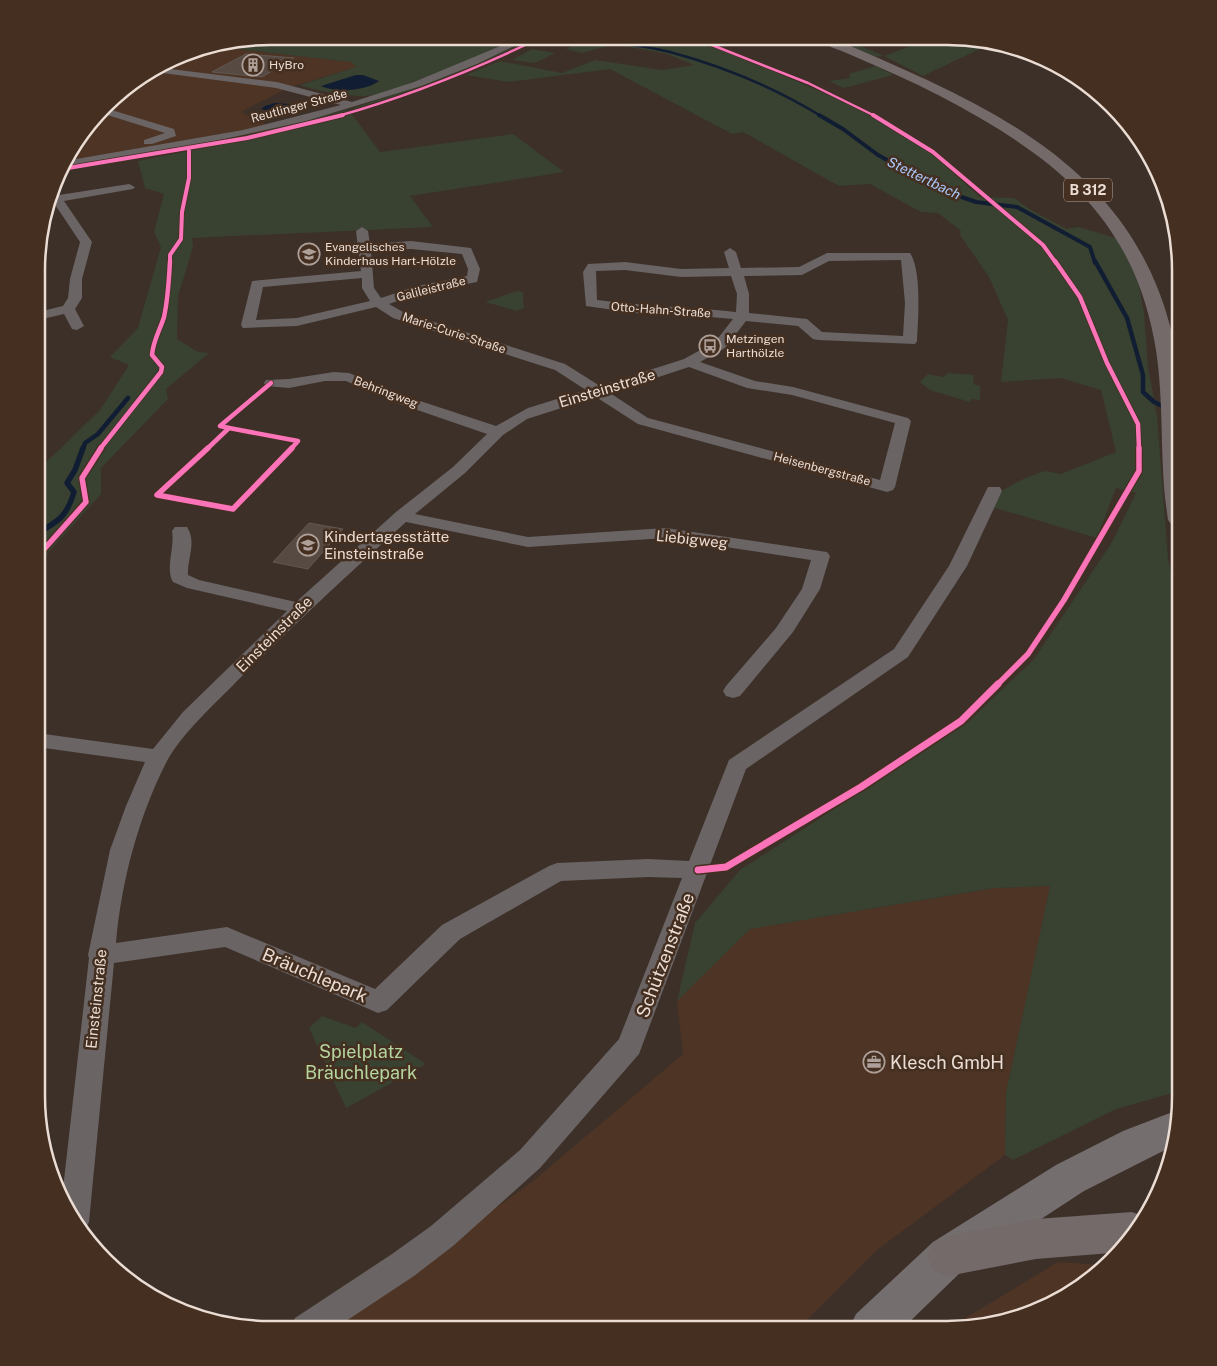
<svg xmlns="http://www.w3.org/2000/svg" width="1217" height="1366" font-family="'Public Sans',sans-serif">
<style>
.built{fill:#4d3424}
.green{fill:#394131}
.water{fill:#111d32}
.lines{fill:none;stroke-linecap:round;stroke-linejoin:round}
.stream-far3{stroke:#111d32;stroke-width:2.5}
.stream-far2{stroke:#111d32;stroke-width:4}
.stream-far1{stroke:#111d32;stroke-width:4.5}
.stream{stroke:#111d32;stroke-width:5.5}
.building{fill:#564a43;stroke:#625952}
.minor{fill:#6a6464;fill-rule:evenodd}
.secondary{fill:#756e6f;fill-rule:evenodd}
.trunk{fill:#736a69;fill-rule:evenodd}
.cycleway-far4-casing{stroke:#442f21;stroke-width:4}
.cycleway-far3-casing{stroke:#442f21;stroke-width:5.5}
.cycleway-far2-casing{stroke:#442f21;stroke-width:6}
.cycleway-far1-casing{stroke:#442f21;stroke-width:8}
.cycleway-casing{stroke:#442f21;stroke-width:10}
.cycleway-far4{stroke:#fb73b8;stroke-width:2.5}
.cycleway-far3{stroke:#fb73b8;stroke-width:4}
.cycleway-far2{stroke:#fb73b8;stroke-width:4.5}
.cycleway-far1{stroke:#fb73b8;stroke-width:5.5}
.cycleway{stroke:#fb73b8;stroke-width:7}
.labels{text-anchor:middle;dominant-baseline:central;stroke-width:5;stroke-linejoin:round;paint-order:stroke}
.far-poi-label{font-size:12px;fill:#ebddd4;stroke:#442f21;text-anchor:start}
.far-street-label{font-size:12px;fill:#ebddd4;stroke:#442f21}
.far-water-label{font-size:14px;font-style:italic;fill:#a9c9fd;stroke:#442f21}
.shield{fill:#442f21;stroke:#b9a99e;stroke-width:1}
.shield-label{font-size:14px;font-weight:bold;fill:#ebddd4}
.street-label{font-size:15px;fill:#ebddd4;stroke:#442f21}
.poi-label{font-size:15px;fill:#ebddd4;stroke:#442f21;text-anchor:start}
.near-street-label{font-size:18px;fill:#ebddd4;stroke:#442f21}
.near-park-label{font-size:18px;fill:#b5d59f;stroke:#442f21}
.near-poi-label{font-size:18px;fill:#ebddd4;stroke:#442f21;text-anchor:start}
.rim{fill:none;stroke:#ebddd4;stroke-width:2.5}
</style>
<rect width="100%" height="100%" fill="#3c3029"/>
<path class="built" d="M211 46 351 62 356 67 288 88 241 112 275 129 190 146 64 165 67 154 116 94 195 49Z
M1051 886 1006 1093 1005 1155 877 1250 798 1329H329L533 1181 683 1054 677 1001 749 929 995 888Z
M1058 1262 1100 1265 1076 1290 1022 1317 962 1329H947Z"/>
<path class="green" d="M270 36 523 37C492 52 391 99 360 96 341 95 319 92 300 85L356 67 351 62 211 46Z
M536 37H540C479 68 417 91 352 111L354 108 455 73Z
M557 37C611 37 670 33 722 50L858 107 932 154 980 197 1014 198 1031 210 1067 229 1079 227 1119 239 1138 282 1144 313 1148 367 1157 416 1168 559 1180 617V1091L1116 1109 1013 1160 1005 1155 1006 1093 1050 886 995 888 750 929 677 1001 695 923 740 870 966 724 1034 659 1111 544 1136 493 1116 488 1097 538 992 507 1003 490 1025 478 1045 471 1061 474 1116 452 1101 390 1061 378 1001 382 1008 320 989 277 960 235 961 231 938 213 921 212 870 184 839 186 743 132 732 134 610 69 509 82 466 75 500 61 562 73 595 60 662 70 694 65 667 54 619 45 604 47 582 53 566 49 578 42Z
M830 38H842L884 56C928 40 938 32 984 47L923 76 884 56 876 57Z
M532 49 555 53 535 63 512 60Z
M876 66 893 75 844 88 829 81 850 78 849 74Z
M350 109 347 112C253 139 159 155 62 168L64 165 230 139Z
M351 113 380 152 513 134 564 172 410 196 433 227 192 238 193 247 178 296 177 339 198 352 209 353 166 389 168 399 101 468V494L38 564V505L43 499 38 496V470L100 410 129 365 110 357 138 328 161 247 154 232 164 194 145 188 138 161 274 134Z
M517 291 523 292 524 308 517 311 485 302Z
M948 373 974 375 973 384 980 386V400L971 399 970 402 930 390 920 382 928 374 943 377Z
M322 1016 356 1028 362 1022 426 1064 346 1108 309 1028Z"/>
<path class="water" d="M356 75H363L379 81C366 91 336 93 321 86Z
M275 103 288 104 302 109 303 111 282 116 261 109 265 106Z"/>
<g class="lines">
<path class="stream-far3" d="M575 37C606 42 639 44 670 52 722 66 775 88 821 116"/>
<path class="stream-far2" d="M819 115 843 129 878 155 941 190 976 202 1017 207 1090 247 1095 263"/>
<path class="stream-far1" d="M1095 261 1127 318 1143 375V392L1154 402 1167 408
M83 449 85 443 98 434 128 398"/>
<path class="stream" d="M38 533C59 521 67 516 74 492L67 483 75 470 83 448"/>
</g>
<path class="building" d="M246 54 294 58 262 77 212 72Z
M309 523 343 529 308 569 273 562Z"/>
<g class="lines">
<path class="minor" d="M522 37H533L477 64 421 86 306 121 184 148 63 167 65 161 243 130 341 105 276 88 155 72 162 68 277 82 352 102 414 82Z
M105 108 174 129 176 136 152 144H144V140L165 133 101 113Z
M129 184 135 187 133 189 64 201 92 242 82 279V298L75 309 84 326 77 330 72 329 64 314 38 320V312L63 306 68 298 70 279 80 242 54 203H51L53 196Z
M362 227 368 231 370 244 411 241 471 248 480 269 477 282 420 293 389 304 403 312 565 364 600 386 684 359 715 342 733 319 676 314H642L586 306 583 272 588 264 625 262 681 269 729 268 724 252 730 248 736 252 741 268 799 267 827 253H910C922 271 918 319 917 341L915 344 818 340 813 339 798 326 746 321 725 348 700 362 755 381 793 387 908 418 911 421 895 487 893 490 887 492 638 424 596 397 527 419 503 435 465 473 415 514 528 537 666 528 827 552 830 556 820 589 793 632 740 696 733 698 726 696 723 691 726 686 776 628 802 589 811 560 666 538 528 547 406 522C348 574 292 627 237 681 215 704 182 733 167 761 139 815 121 882 116 943L227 927 375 989 442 925 549 866 557 863 648 859 689 861 729 760 894 649 949 566 986 491 988 487H1000L1002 491 967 566 908 657 746 769 639 1054 540 1168 453 1246 414 1276 334 1329H290L295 1318 392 1254 431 1226 520 1150 619 1039 682 878 648 877 561 881 460 939 387 1010 378 1013 225 947 114 963 89 1222 83 1233 76 1225 62 1198 89 958 88 955 110 850 126 806 145 762 37 747V733L153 749 183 712 287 611 187 588 173 582C165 570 175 546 172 531L175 527H187C197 542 187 559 188 575L199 580 296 602 396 512 453 467 487 434 394 402 346 381H325L289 388 266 386 264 383 266 380 289 379 334 372 349 373 405 396 496 426 528 408 586 390 555 370 393 318 376 307 297 326 243 328 241 325 252 281 361 271 356 231ZM411 249 462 254 468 269 467 276 417 286 381 298 374 288 371 251ZM901 260 905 303 903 336 822 332 807 319 749 313V294L744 276 802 275 829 261ZM625 270 681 277 731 276 737 294 736 312C690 307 643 306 597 300L596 271ZM362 278V288L370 301 297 318 256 320 263 287ZM689 367 747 388 792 395 895 423 880 480 648 418 610 393Z"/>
<path class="secondary" d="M1175 1111 1180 1112 1169 1148 1084 1191 963 1270 902 1329H849L856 1314 933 1242 1056 1165 1123 1131Z"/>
<path class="trunk" d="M817 38H832C982 103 1133 162 1173 338 1187 399 1180 466 1180 527L1172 525 1168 520 1165 498C1160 445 1164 390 1154 339 1130 212 1048 153 940 96 911 81 881 68 851 55 841 50 824 46 817 38Z
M1132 1212 1145 1217 1111 1253 1036 1259 948 1276 933 1270 927 1256 933 1242 948 1236 1036 1219Z"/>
<g class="cycleway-far4-casing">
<path id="cycleway-far4" d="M649 37 712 45 808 83 875 116
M338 116C409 96 476 69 542 37"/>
</g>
<g class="cycleway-far3-casing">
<path id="cycleway-far3" d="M873 115 933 152 1043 245 1056 263
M62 169 247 138 343 115
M170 263V255L181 239 182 212 189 178V151"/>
</g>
<g class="cycleway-far2-casing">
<path id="cycleway-far2" d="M1055 261 1080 297 1107 363 1138 424 1139 449
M229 428 298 441 291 449
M229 428 220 426 271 383
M100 449 161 372 162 367 152 355C153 341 160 330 164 317 168 299 169 280 170 261
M207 449 229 428"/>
</g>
<g class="cycleway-far1-casing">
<path id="cycleway-far1" d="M208 448 157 495 233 509 292 448
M38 556 86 502 82 478 101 448
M997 685 1028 654 1064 600 1139 471V448"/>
</g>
<g class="cycleway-casing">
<path id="cycleway" d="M698 870 726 867 861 787 961 721 998 684"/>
</g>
<use href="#cycleway-far4" class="cycleway-far4"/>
<use href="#cycleway-far3" class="cycleway-far3"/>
<use href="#cycleway-far2" class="cycleway-far2"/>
<use href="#cycleway-far1" class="cycleway-far1"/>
<use href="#cycleway" class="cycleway"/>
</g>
<defs>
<g id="building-ring" transform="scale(1.125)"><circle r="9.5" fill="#442f21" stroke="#aea098" stroke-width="1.5"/><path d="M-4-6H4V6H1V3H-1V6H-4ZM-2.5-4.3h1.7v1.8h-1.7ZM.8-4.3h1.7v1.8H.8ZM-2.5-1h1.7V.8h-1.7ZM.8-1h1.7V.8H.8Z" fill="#aea098"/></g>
<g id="school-ring" transform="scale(1.125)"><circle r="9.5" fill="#442f21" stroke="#aea098" stroke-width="1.5"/><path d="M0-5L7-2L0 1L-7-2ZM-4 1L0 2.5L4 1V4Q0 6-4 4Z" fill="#aea098"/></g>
<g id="bus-ring" transform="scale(1.125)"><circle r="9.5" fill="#442f21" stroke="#aea098" stroke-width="1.5"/><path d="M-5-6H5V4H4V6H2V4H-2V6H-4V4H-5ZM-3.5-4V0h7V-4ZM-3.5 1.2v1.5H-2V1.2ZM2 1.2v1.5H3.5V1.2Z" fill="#aea098"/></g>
<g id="office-ring" transform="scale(1.125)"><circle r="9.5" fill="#442f21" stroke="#aea098" stroke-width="1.5"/><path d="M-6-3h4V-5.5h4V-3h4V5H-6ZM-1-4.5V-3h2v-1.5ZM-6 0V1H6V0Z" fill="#aea098"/></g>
</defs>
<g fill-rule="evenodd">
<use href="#building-ring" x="253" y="65"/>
<use href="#school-ring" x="309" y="254"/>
<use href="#bus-ring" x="710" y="346"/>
<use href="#school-ring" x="308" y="545"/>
<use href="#office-ring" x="874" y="1062"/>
</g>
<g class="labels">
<g class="far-poi-label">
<text x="269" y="65">HyBro</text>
<text x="325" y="247">Evangelisches<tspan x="325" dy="14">Kinderhaus Hart-Hölzle</tspan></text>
<text x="726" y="339">Metzingen<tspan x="726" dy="14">Harthölzle</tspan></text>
</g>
<g class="far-street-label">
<text transform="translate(299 106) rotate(-15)">Reutlinger Straße</text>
<text transform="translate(431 289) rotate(-14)">Galileistraße</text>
<text transform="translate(661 310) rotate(4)">Otto-Hahn-Straße</text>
<text transform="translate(454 333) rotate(18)">Marie-Curie-Straße</text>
<text transform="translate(386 392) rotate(21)">Behringweg</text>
<text transform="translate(822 469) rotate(15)">Heisenbergstraße</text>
</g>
<g class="far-water-label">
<text transform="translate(924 178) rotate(26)">Stettertbach</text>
</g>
<rect class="shield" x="1064" y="178.5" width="48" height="23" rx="4"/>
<g class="shield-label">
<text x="1088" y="190">B 312</text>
</g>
<g class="street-label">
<text transform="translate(607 388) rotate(-17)">Einsteinstraße</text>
<text transform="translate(692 539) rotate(6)">Liebigweg</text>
<text transform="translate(274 634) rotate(-45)">Einsteinstraße</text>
<text transform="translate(96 999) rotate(-84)">Einsteinstraße</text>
</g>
<g class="poi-label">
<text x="324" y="536">Kindertagesstätte<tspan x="324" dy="17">Einsteinstraße</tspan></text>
</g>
<g class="near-street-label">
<text transform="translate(665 955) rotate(-69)">Schützenstraße</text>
<text transform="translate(315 975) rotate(23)">Bräuchlepark</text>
</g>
<g class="near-park-label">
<text x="361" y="1051">Spielplatz<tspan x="361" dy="21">Bräuchlepark</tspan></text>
</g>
<g class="near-poi-label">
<text x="890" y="1062">Klesch GmbH</text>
</g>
</g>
<path d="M0 0H1217V1366H0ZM270 45H947A225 225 0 0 1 1172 270V1096A225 225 0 0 1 947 1321H270A225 225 0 0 1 45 1096V270A225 225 0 0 1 270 45Z" fill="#442f21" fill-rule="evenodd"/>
<path class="rim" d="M270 45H947A225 225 0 0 1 1172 270V1096A225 225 0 0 1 947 1321H270A225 225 0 0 1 45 1096V270A225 225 0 0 1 270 45Z"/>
</svg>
